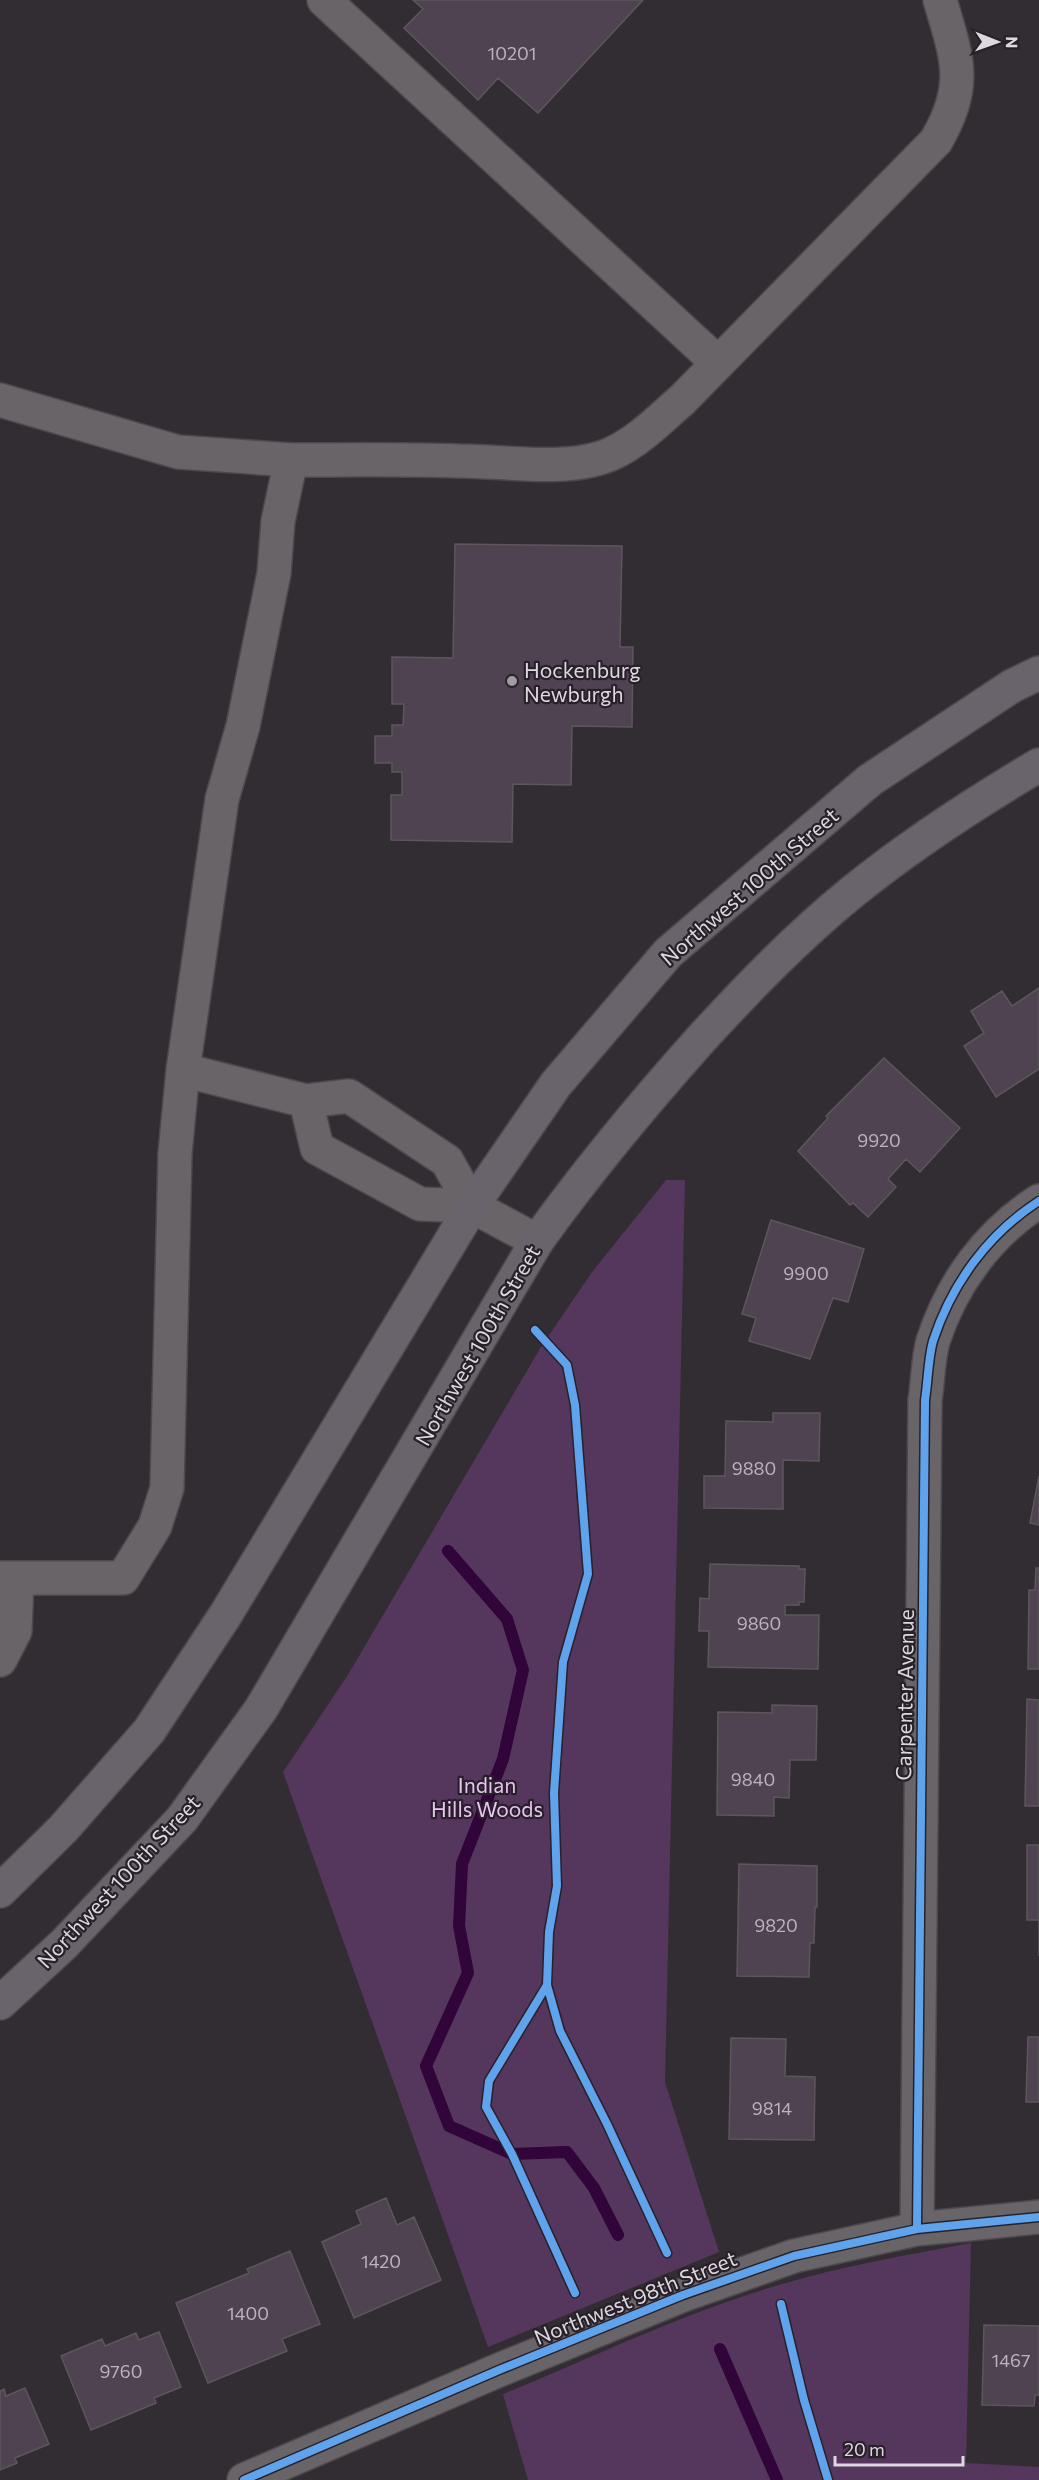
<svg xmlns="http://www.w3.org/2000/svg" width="1039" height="2480" font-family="Commissioner,sans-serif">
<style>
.green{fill:#55365c}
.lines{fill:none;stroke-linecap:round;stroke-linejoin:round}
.stream{stroke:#31043a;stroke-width:12}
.building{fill:#4f4351;stroke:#5b575b;stroke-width:1.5}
.minor-casing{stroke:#4d484d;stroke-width:36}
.major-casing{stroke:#4d484d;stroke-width:36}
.minor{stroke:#686468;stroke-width:33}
.major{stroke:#69636c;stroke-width:33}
.cycleway-casing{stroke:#29212a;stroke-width:11}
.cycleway{stroke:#60a3ed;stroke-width:8}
.poi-dot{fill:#a19ca2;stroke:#29212a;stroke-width:2}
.labels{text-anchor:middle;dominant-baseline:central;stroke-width:4.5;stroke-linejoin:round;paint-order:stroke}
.number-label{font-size:18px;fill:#bab3bc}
.poi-label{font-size:21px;fill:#ddd8df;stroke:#29212a;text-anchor:start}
.street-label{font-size:21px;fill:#ddd8df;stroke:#29212a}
.park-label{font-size:21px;fill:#ecc1f6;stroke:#29212a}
</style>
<rect width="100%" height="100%" fill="#322d32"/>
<path class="green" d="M666 1180H685L665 2082 719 2252 488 2347 283 1772 349 1673 541 1347 592 1272Z
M971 2243 966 2463 1039 2467V2480H528L503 2394C594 2357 685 2312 779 2285 842 2266 907 2255 971 2243Z"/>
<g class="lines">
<path class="stream" d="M448 1551 507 1619 523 1670 503 1759 462 1864 459 1926 468 1973 426 2066 449 2126 512 2154 567 2152 594 2188 618 2235
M720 2349 777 2480"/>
</g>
<path class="building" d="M413 0H643L538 113 498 78 478 100 404 28 423 9Z
M455 544 622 546 620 647H633L632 727 572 726 571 785 513 784 512 842 391 840V795H402V772H392V763H375V736H392V725H403L404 704H392V657L453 658Z
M1039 988V1069L996 1097 964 1046 984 1033 971 1011 1002 991 1012 1006Z
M884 1058 960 1128 920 1172 906 1159 888 1179 896 1187 868 1217 853 1203 850 1205 798 1151 828 1118 826 1116Z
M771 1220 864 1249 848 1302 833 1298 810 1359 749 1341 756 1318 742 1314Z
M773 1413H820L819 1461 783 1460V1509L704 1508V1476H725L726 1421 773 1422Z
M1039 1476V1525L1030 1523Z
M710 1564 799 1566V1569H805L804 1602H799V1605H785V1615H819L818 1669 708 1667 709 1631H699L700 1598 709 1599Z
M1036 1568H1039V1669H1028L1029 1590H1035Z
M1027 1699 1039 1700V1806H1025Z
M772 1705 817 1706 816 1760H790L789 1798 774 1797V1816L717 1815 718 1712 772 1713Z
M1027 1845H1039V1956V1920H1027Z
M739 1864 817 1866V1907H815L814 1943H810L809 1977 737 1976Z
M1028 2037H1039V2102H1026Z
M731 2038 786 2039 785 2076 815 2077 814 2140 729 2139Z
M386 2198 397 2225 414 2217 441 2280 354 2318 322 2242 361 2224 356 2211Z
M290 2251 320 2324 282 2339 287 2351 208 2383 176 2303 249 2273 247 2269Z
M984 2325 1039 2326V2395H1035L1034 2406 982 2405Z
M159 2332 181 2387 154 2398 156 2403 91 2430 61 2356 102 2339 105 2346 136 2333 139 2340Z
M25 2388 49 2444 15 2458 17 2463 0 2470V2391L4 2389 6 2396Z"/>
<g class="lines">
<g class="minor-casing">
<path id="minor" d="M324 0 718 363
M0 400 178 452 291 460 278 521 274 573 243 726 222 799 183 1070 175 1153 167 1488 155 1526 123 1578H0
M291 460C347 460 403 459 460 461 505 461 572 473 613 453 639 441 661 418 682 400L936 141C969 85 957 58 940 0
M183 1070 306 1101 349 1096 447 1161 472 1206
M306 1101 317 1148 420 1204 472 1206 537 1241
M0 1660 15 1631 17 1579
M917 2229 925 1400C928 1381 928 1359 933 1341 952 1283 988 1234 1039 1201
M244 2480 499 2370 683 2295 794 2256 917 2229 1039 2217"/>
</g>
<g class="major-casing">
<path id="major" d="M0 1891 63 1829 149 1731 226 1614 472 1206 556 1084 668 953 870 780 1012 686 1039 673
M0 2003 64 1944 182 1819 261 1709 537 1241C588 1170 643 1104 701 1039 748 988 797 937 851 893 910 845 973 804 1039 765"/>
</g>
<use href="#minor" class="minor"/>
<use href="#major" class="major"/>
<g class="cycleway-casing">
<path id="cycleway" d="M535 1330 567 1365 575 1405 588 1574 563 1662 554 1793 557 1886 549 1932 547 1985 560 2031 607 2124 667 2253
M547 1985 489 2081 486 2107 512 2154 575 2293
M917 2229 925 1400C928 1381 928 1359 933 1341 952 1283 988 1234 1039 1201
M781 2304 804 2400 828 2480
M244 2480 499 2370 683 2295 794 2256 917 2229 1039 2217"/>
</g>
<use href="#cycleway" class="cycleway"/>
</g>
<circle class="poi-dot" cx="512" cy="681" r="6"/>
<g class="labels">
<g class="number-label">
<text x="512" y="53">10201</text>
<text x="879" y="1140">9920</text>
<text x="806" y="1273">9900</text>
<text x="754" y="1468">9880</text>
<text x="759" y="1623">9860</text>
<text x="753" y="1779">9840</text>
<text x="776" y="1925">9820</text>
<text x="772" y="2108">9814</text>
<text x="381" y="2261">1420</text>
<text x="248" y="2313">1400</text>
<text x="1011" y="2360">1467</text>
<text x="121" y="2371">9760</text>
</g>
<g class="poi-label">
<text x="524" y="669">Hockenburg<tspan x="524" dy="24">Newburgh</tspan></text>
</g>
<g class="street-label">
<text transform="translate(749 886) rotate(-41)">Northwest 100th Street</text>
<text transform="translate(477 1345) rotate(-60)">Northwest 100th Street</text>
<text transform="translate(904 1695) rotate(-89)">Carpenter Avenue</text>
<text transform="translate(118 1881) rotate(-47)">Northwest 100th Street</text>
<text transform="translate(635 2297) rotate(-22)">Northwest 98th Street</text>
</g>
<g class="park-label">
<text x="487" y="1784">Indian<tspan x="487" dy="24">Hills Woods</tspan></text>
</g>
</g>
<g transform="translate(997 42) rotate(91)" stroke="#29212a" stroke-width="4.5" paint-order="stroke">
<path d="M0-4.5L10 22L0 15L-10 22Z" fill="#ddd8df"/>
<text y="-9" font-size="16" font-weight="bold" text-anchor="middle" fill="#ddd8df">N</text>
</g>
<path d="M835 2456v9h128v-9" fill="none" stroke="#ddd8df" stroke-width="3"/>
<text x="844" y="2456" font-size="18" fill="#ddd8df" stroke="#29212a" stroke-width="4.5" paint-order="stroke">20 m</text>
</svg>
